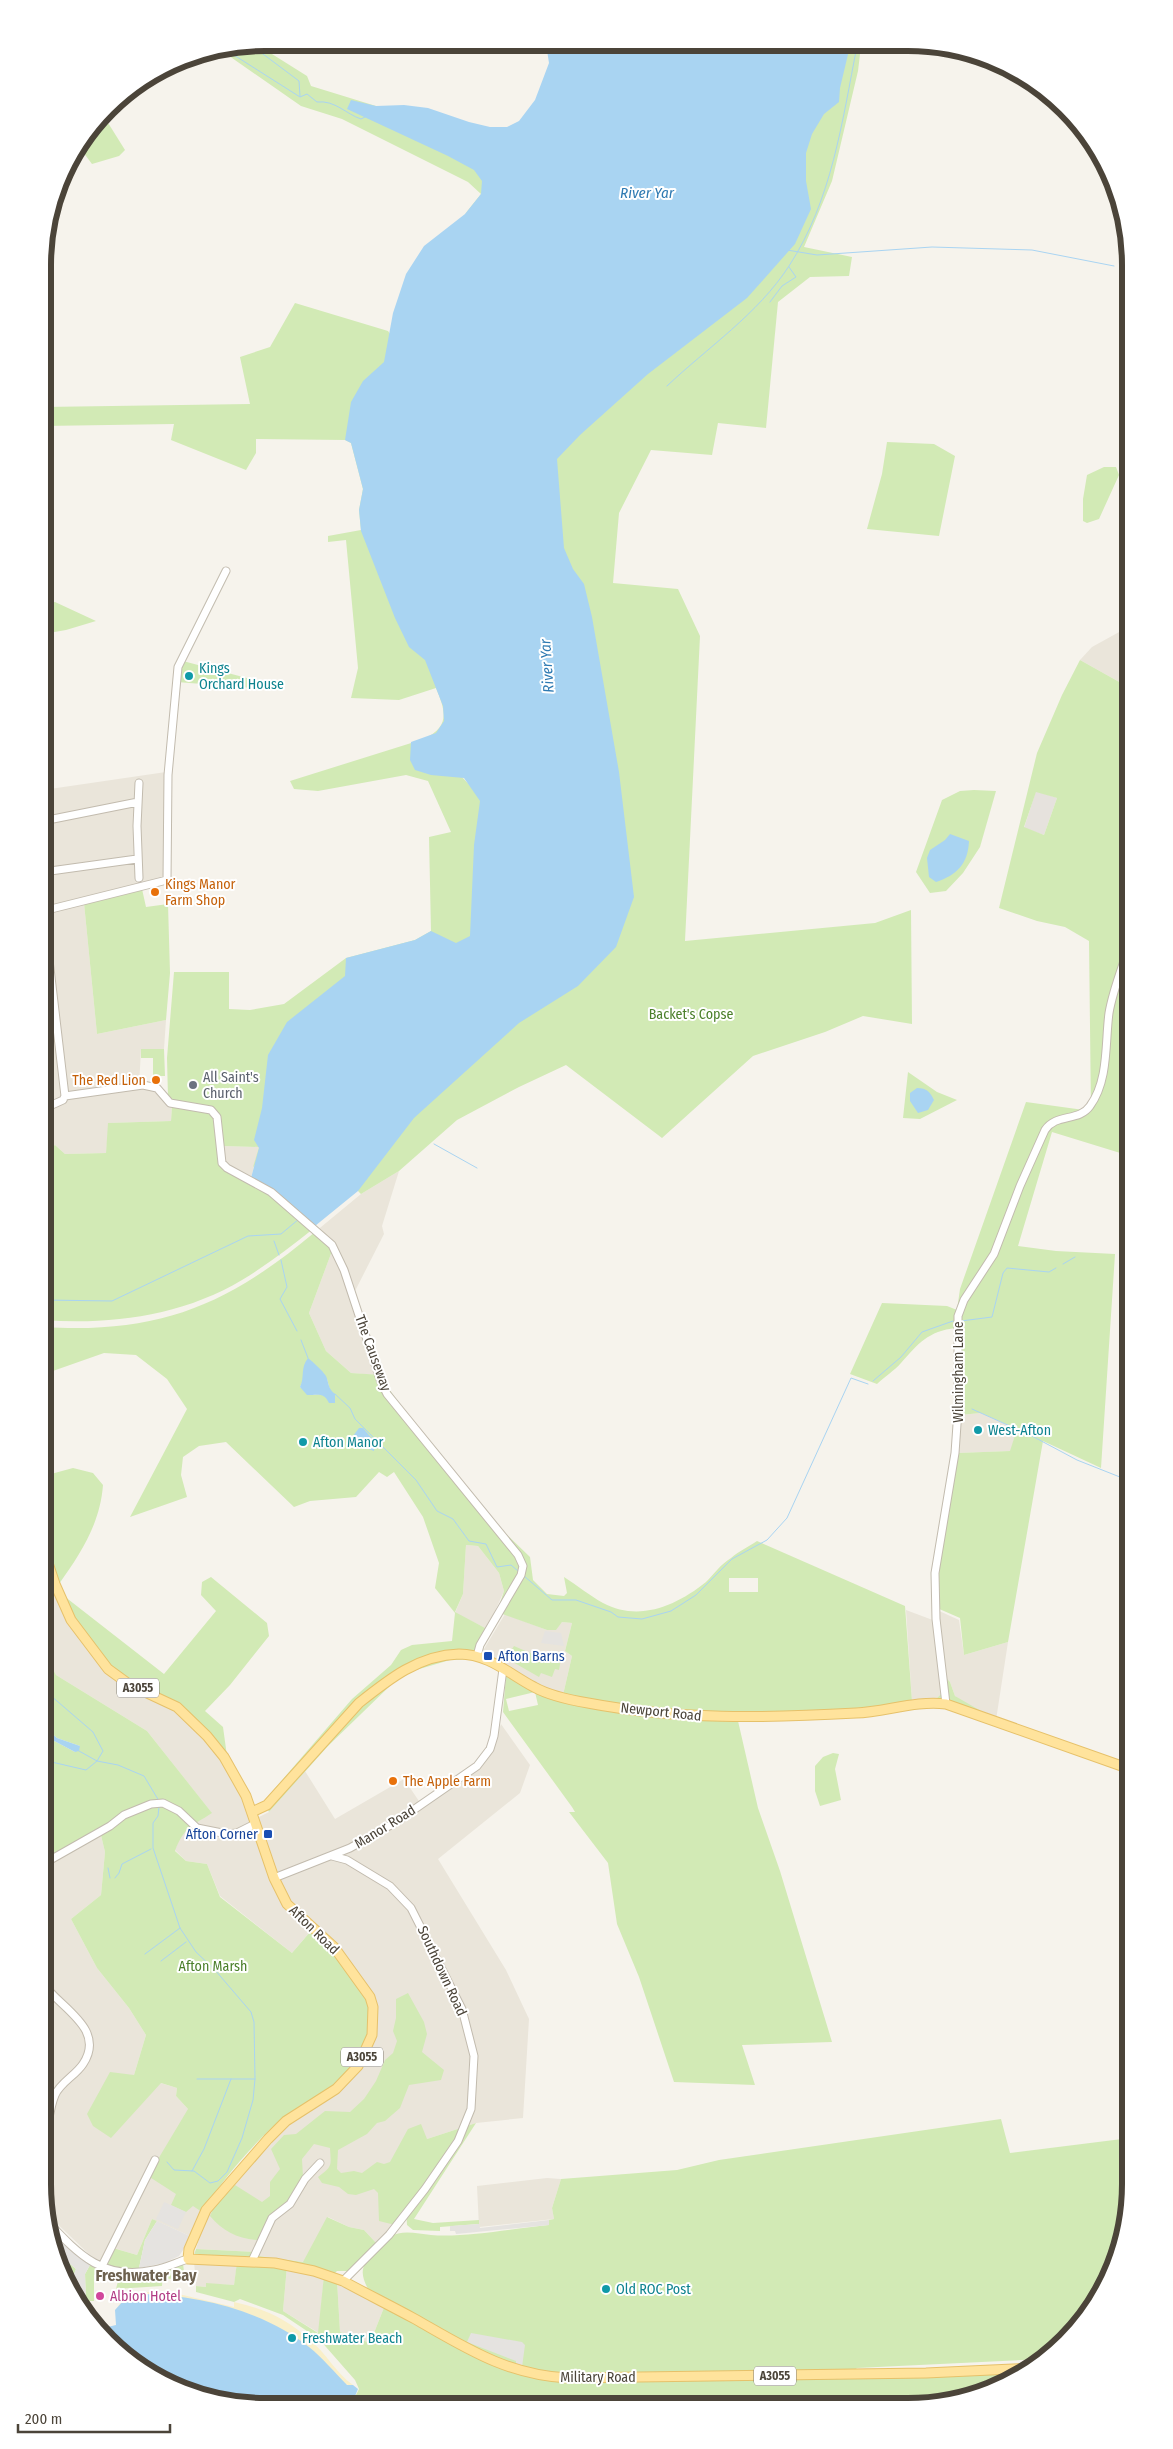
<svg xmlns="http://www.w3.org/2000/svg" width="1173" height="2449" font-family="'Fira Sans Condensed',sans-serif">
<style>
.residential{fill:#eae5da}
.industrial{fill:#e6e2dd}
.green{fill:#d2eab5;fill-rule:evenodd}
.sand{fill:#f9efc9}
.parking{fill:#e5e3e0}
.water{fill:#a9d4f2}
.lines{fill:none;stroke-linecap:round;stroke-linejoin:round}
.stream{stroke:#a9d4f2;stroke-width:1}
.taxiway{stroke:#c8c6c3;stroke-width:14}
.minor-casing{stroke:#c2bbae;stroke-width:9}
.major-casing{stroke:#e6c16a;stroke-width:11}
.minor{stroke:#fff;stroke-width:7}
.major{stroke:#ffe39c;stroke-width:9}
.culture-dot{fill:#0f9aa8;stroke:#fff;stroke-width:2}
.food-dot{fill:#e8710a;stroke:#fff;stroke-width:2}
.worship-dot{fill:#6b7280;stroke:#fff;stroke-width:2}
.transit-dot{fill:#1a4fb4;stroke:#fff;stroke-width:2}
.hotel-dot{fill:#d1479c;stroke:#fff;stroke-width:2}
.labels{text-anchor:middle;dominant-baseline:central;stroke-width:4;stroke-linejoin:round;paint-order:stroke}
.shield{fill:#fff;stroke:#817c74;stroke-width:1}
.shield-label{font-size:12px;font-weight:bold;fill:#4b4439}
.culture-label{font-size:14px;fill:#0d838f;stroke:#fff;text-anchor:start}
.food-label{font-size:14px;fill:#c56008;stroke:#fff;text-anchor:start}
.park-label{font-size:14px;fill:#4a7f2a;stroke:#fff}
.worship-label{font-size:14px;fill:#5b616d;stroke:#fff;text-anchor:start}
.street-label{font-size:14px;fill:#4b4439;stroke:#fff}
.transit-label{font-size:14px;fill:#164399;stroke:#fff;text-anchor:start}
.hotel-label{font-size:14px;fill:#b23c85;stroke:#fff;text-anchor:start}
.water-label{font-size:15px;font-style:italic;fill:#2e7ab2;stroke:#fff}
.quarter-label{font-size:16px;font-weight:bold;fill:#6e6250;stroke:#fff}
.rim{fill:none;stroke:#4b4439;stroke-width:6}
</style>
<rect width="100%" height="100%" fill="#f6f3ec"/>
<path class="residential" d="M1130 626V688L1080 660 1092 647Z
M166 772 165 883 84 903 97 1034 166 1020 164 1049H141L139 1087 156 1090 172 1106 171 1121 109 1123 106 1153 65 1154 55 1145 43 1153V790Z
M222 1146 259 1147 251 1178 228 1166 224 1162Z
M399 1171 382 1226 384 1234 354 1293 376 1375 351 1373 326 1351 309 1313 332 1251 315 1232 361 1194Z
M981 1413 1017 1428 1011 1451 957 1453 960 1415Z
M466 1545 478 1546 499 1573 504 1591 487 1629 455 1613 463 1594Z
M43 1557 107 1672 175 1709 206 1738 234 1780 253 1820 269 1812 305 1771 335 1819 404 1779 423 1807 491 1750 501 1724 530 1765 520 1793 438 1859 506 1970 529 2019 523 2118 476 2123 427 2139 395 2225 378 2245 364 2230 349 2227 328 2217 304 2262 258 2256 257 2252 196 2249 207 2213 287 2123 337 2090 376 2022 314 1927 292 1953 220 1896 207 1864 186 1861 175 1850 181 1834 186 1829 211 1812 147 1731 56 1675 43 1650Z
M906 1610 938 1622 937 1610 959 1620 964 1655 1008 1642 996 1720 982 1715 981 1711 964 1703 955 1696 950 1682 942 1680 941 1694 937 1698 912 1701Z
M505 1614 547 1630 562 1622 572 1623 565 1651 572 1656 563 1695 551 1692 481 1654Z
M43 1797 52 1814 100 1831 105 1852 101 1895 71 1919 97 1968 129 2008 146 2035 134 2075 177 2088 176 2096 188 2109 202 2212 192 2237 152 2219 137 2255 110 2247 101 2263 94 2259 46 2213 43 2184Z
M547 2178 561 2179 552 2208 554 2219 479 2227 477 2186Z
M194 2261 237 2264 234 2285 207 2284 206 2287 196 2286Z
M287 2266 324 2275 319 2333 283 2311Z
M337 2280 385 2305 370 2343 340 2332Z"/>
<path class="industrial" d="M1036 791 1057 798 1044 835 1024 828Z"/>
<path class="green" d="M256 44 307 76 311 86 376 106H389L517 172 465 214 481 194 468 182 342 119 301 106 222 51Z
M732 45 861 46 858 71 832 181 804 247 852 257 849 276 810 277 778 302 766 428 718 423 712 455 651 450 619 513 613 583 678 589 700 636 685 941 875 923 911 910 912 1024 863 1016 825 1032 753 1056 662 1138 566 1065 519 1087 457 1120 399 1171 361 1194 358 1191 360 1174 464 1032 529 467 790 249Z
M998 63 1006 66 1037 86 999 75Z
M137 86 121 109 105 118 125 150 119 156 92 164 80 148 118 98Z
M295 303 388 331 395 341 443 642 445 759 560 881 253 1167 259 1147 222 1146 216 1111 174 1102 168 1098 167 1058 174 972H229V1009L250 1010 284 1004 346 958 415 940 431 931 429 837 451 832 428 781 406 775 318 791 294 789 290 781 424 739C450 726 446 712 436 688L399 700 351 698 358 668 346 540 328 542V536L361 530 359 510 363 489 351 443 345 440 256 439V453L246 470 171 440 174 424 43 426V407L250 404 240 357 270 347Z
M887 442 934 444 955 456 939 536 867 529 882 474Z
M1104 467H1116L1119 475 1099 519 1087 523 1083 521V499L1087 475Z
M55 602 96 621 66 630 43 634V604Z
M1080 660 1130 688V935L1124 954 1130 950V1156L1052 1132 1018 1246 1056 1251 1115 1254 1101 1468 1043 1441 1008 1642 964 1655 960 1618 937 1608 936 1573 957 1453 1010 1451 1017 1429 981 1413 960 1415 956 1328C928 1331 918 1344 901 1363 894 1371 884 1377 877 1384L850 1374 882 1303 947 1306 957 1310 960 1289 1026 1102 1091 1111 1089 941 1065 927 1037 921 999 908 1037 753 1062 695ZM1036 792 1057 798 1044 835 1024 827Z
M183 661 273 685 277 690 177 682Z
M974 790 996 791 980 847 963 873 946 891 930 893 916 872 942 800 960 791Z
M142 889 146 907 168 904 170 973 166 1020 97 1034 84 903Z
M141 1049H164L165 1076H153V1058H141Z
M908 1072 937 1092 957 1100 920 1119 903 1118Z
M172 1106 211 1113 215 1118 220 1163 260 1186 313 1229C290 1247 267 1265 242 1280 182 1316 110 1325 43 1320V1153L55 1145 65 1154 106 1153 108 1123 171 1121Z
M315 1232 332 1251 309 1313 326 1351 351 1373 382 1375 389 1389 424 1437 501 1529 530 1557 533 1580 547 1594 564 1596 567 1593 564 1577C577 1585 590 1596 603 1603 639 1622 676 1606 706 1582 714 1574 721 1564 731 1558 739 1551 748 1547 757 1541L905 1606 912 1701 937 1698 941 1694 942 1680 945 1677 950 1682 955 1696 981 1711 982 1715 948 1704 854 1711 678 1714 563 1695 572 1656 565 1651 572 1623 562 1622 556 1630H547L497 1612 504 1591 499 1573 478 1546 466 1545 463 1594 455 1612 487 1629 471 1659 450 1660 416 1670 395 1681 328 1746 269 1812 264 1801 352 1699 391 1665 401 1650 412 1645 452 1641 455 1613 435 1588 439 1563 423 1517 394 1472 387 1477 379 1472 356 1497 310 1501 294 1507 226 1442 199 1446 183 1457 181 1475 187 1497 130 1517 187 1409 167 1379 136 1355 104 1353 50 1372 43 1379V1327C158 1334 227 1306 315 1232ZM304 1379H327L330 1390 326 1397 321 1394 312 1395 300 1387ZM729 1578H758V1592H729Z
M73 1468 93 1473 103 1485C100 1524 81 1553 59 1584L43 1536V1473L51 1474Z
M211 1577 267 1623 269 1636 230 1685 205 1711 223 1727 227 1756 179 1704 132 1681 109 1666 74 1619 64 1596 164 1674 216 1611 201 1595 202 1582Z
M514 1646 542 1658 561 1659 559 1670 555 1669 552 1677 541 1673 539 1677 506 1658Z
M43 1650 56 1675 147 1731 212 1813C192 1826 184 1827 175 1851L186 1861 207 1864 220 1897 292 1953 310 1932C327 1946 366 1986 369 2009 373 2038 356 2066 335 2085 321 2099 299 2105 284 2117 256 2140 221 2181 202 2212L193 2206 186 2212 171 2205 176 2194 148 2176 188 2109 176 2096 177 2088 161 2083 111 2138 93 2126 87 2114 110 2072 134 2075 146 2035 129 2008 97 1968 71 1919 101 1895 105 1852 100 1831 43 1862V1819L52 1814 43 1797V1735L75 1752 80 1746 57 1738 43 1726Z
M506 1675 582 1705 672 1719 738 1721 758 1808 780 1871 832 2042 742 2045 755 2085 674 2082 639 1977 617 1924 608 1863 569 1812H575L572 1807 503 1712ZM535 1692 538 1705 509 1711 506 1699Z
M833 1753 839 1754 835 1769 841 1800 820 1806 815 1791V1766L823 1757Z
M408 1993 424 2022 427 2034 422 2052 444 2070 441 2080 409 2085 400 2108 385 2121 377 2123 367 2134 338 2150 337 2169 341 2173 354 2171 362 2173 377 2162 384 2164 390 2162 408 2129 421 2124 427 2139 476 2123 414 2219 433 2223 479 2220V2224L440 2227V2231L413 2230 407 2225 406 2211 395 2225 379 2221 378 2193 374 2189 356 2195 348 2194 339 2187 322 2183 318 2177C333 2166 331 2166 330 2148L314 2144 302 2159 303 2177 288 2203 258 2240C237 2239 223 2231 210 2216L214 2207 235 2185 262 2202 270 2196V2182L280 2169 271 2149 284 2135 296 2134 325 2111 350 2112 364 2099 376 2081 385 2060 393 2053 397 2041 393 2031 396 2018V1999Z
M1001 2119 1010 2153 1130 2138V2199L1114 2269 1084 2320 1042 2359 857 2368 852 2372 568 2377 524 2372 516 2361 518 2364 514 2368 370 2293C359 2272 360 2267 376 2250 380 2246 385 2240 390 2237 402 2229 418 2234 431 2235 464 2238 515 2228 549 2225V2220L554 2219 552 2208 561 2179 677 2170 719 2160Z
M327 2217 349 2227 364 2230 378 2245 349 2271H337L333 2275 194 2255 196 2249 257 2252 258 2256 303 2262Z
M152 2219 157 2221 145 2240 139 2268 134 2270 105 2265 113 2248 137 2255Z
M49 2234 61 2244 55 2251 76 2269 72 2280 73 2292 50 2242Z
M237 2262 287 2266 283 2311 318 2333 324 2275 337 2280 340 2332 370 2343 385 2305 539 2378 1031 2369C1012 2378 983 2395 964 2399 928 2407 892 2397 856 2406L355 2403 349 2400 355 2397 359 2389 355 2380 319 2339 283 2315 240 2299 234 2302 196 2292V2286L206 2287V2283L234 2285Z
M183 2263 184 2272 181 2273V2278L166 2279 167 2270Z
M90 2265 104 2274 94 2275V2301H86L85 2274Z
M163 2271 162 2286 116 2289 118 2281 113 2276 115 2274 141 2276Z"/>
<path class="sand" d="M134 2292H170L234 2307V2302C263 2308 289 2320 310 2340 326 2353 336 2373 353 2385H348L118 2306 123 2301 122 2294Z"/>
<path class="parking" d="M545 1631 561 1633 564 1646 541 1643Z
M164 2202 186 2212 178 2229 156 2219Z
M549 2220V2225L456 2234 455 2231H450V2226L479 2224 480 2228Z
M157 2221 192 2237 179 2256 164 2263 139 2268 145 2240Z
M63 2242 90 2265 85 2274 86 2301 77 2302 73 2292 72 2280 76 2269 55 2251Z
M471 2333 522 2342 525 2345 522 2367 516 2366V2361L467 2342Z"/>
<path class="water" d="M546 44 850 46 840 88 839 102 824 114 812 134 806 153V181L811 209 795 244 747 298 648 374 580 435 557 459 564 548 573 569 584 584 592 617 619 772 634 897 616 947 578 986 519 1023 414 1118 358 1191 315 1226 251 1178 259 1148 254 1140 262 1108 268 1055 287 1022 345 976 346 958 415 940 431 931 456 943 470 936 474 845 480 801 464 778 431 775 415 770 410 760 411 742 436 733 444 721 443 706 425 660 409 647 395 618 361 531 359 510 363 489 351 443 345 440 351 402 363 381 384 362 393 313 406 274 424 246 465 214 481 194 482 181 474 170 448 156 347 109 351 100 376 106 404 105 428 108 469 122 490 127H507L519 121 535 100 549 63Z
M950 834 969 841C968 864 957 875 936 882L929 877 927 858 930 850 945 840Z
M917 1088C927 1088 930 1092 934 1100L928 1110 918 1113 910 1101V1093Z
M308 1358C315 1364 321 1369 326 1376 329 1383 328 1389 335 1394V1403H329C324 1392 318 1395 307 1395L300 1387C305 1377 300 1368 308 1358Z
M359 1428H363L375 1442 374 1451 360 1446 353 1436Z
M43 1726 57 1738 80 1746 79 1751 75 1752 43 1735Z
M142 2294C199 2295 264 2311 309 2347 323 2358 335 2373 347 2385H353L358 2389 355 2396H345L342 2401 345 2403 222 2402 167 2383 118 2351 99 2329 116 2325 115 2310 123 2301 122 2296Z"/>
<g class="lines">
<path class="stream" d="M251 45 299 81 300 96
M226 50 300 97 307 94 317 102C335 100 346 114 361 119L365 117
M986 59 998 63
M111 107 123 95
M95 128 100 121
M787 250 817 255 932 247 1032 250 1114 266
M770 302 782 286 796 277 789 267
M667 386C707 348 758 314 789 266 832 200 842 122 857 46
M434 1144 477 1168
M274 1241 279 1255
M281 1260 287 1287 280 1299 297 1331
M1063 1264 1075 1257
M43 1300 112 1301 248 1236 281 1234 299 1219
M961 1321 992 1317 1003 1273 1007 1268 1049 1272 1056 1268
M301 1340 308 1358
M873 1381 901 1357 922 1332 953 1321
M335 1394 350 1408 355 1419 416 1480 437 1511 453 1519 469 1541 486 1544 497 1567 511 1565 518 1571
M972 1409 1032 1436 1077 1460 1130 1481
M524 1576 552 1600H576L611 1612 618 1617 642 1619 671 1611 696 1595 732 1559 767 1540 787 1518 851 1378 868 1384
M79 1751 97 1761 118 1765 144 1776 159 1801
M43 1760 86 1770 97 1761 103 1751 93 1732 43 1689
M159 1807 158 1816 153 1823V1848L180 1928 196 1952 215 1970 251 2012 254 2022 255 2079 253 2100 242 2138 227 2172 218 2181 210 2183 194 2171 174 2170 167 2162
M108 1868 110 1878
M115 1878 119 1873 122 1864 151 1849
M145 1954 180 1928
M161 1961 186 1942
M197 2079H255
M192 2171 204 2149 231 2079"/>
<path class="taxiway" d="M1129 1304 1130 1302"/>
<g class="minor-casing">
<path id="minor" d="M139 783 137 826 139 878
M43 821 138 802
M43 872 137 859
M43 909 65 1096
M43 911 167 880 168 775 178 667 226 571
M65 1096 143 1085 157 1088 170 1103 211 1110 217 1117 222 1163 227 1168 271 1192 332 1245 344 1270 381 1382 387 1394 518 1555 523 1566 521 1575 480 1645 477 1656
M43 1109 63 1100 65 1096
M946 1704 936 1619 935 1573 955 1453 958 1410V1316L964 1300 994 1254 1020 1186 1045 1130C1056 1113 1079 1122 1090 1106 1109 1080 1105 1042 1109 1013 1113 989 1123 966 1130 943
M332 1856 347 1860 390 1886 411 1908 462 2009 474 2056 471 2109 458 2141 425 2189 389 2235 343 2281
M43 1864 110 1826 124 1815 151 1804 163 1803 179 1811 197 1828 227 1834 237 1833 255 1824
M274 1878 350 1848 396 1822 477 1766 490 1749 494 1736 503 1669
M43 2147C49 2130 48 2111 55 2095 60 2083 76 2075 83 2064 107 2028 58 2007 43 1983
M47 2221C80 2256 104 2281 154 2270 166 2268 177 2262 188 2259
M252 2261 272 2218 290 2204 305 2179 320 2163
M101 2268 155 2160"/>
</g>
<g class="major-casing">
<path id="major" d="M43 1548 55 1584 71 1620 108 1669 130 1685 177 1707 207 1736 224 1757 246 1796 274 1878 287 1904 334 1947 370 1997 373 2007 372 2035 358 2066 336 2089 286 2121 268 2139 206 2210 189 2249 188 2259 275 2263 314 2271 343 2281C367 2294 391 2306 415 2319 466 2348 507 2375 568 2378L926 2373 1033 2368
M252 1812 267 1805 359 1703C389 1679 419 1655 459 1654 489 1654 509 1674 534 1687 550 1696 570 1700 588 1703 677 1720 766 1718 856 1713 885 1712 916 1700 946 1704L1130 1769"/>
</g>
<use href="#minor" class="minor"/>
<use href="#major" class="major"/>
</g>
<g class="culture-dot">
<circle cx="189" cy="676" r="5"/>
<circle cx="978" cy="1430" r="5"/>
<circle cx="303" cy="1442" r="5"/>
<circle cx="606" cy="2289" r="5"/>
<circle cx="292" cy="2338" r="5"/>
</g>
<g class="food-dot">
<circle cx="155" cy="892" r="5"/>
<circle cx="156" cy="1080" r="5"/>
<circle cx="393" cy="1781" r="5"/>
</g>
<circle class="worship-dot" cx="193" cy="1085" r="5"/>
<g class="transit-dot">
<rect x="483" y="1651" width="10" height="10" rx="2.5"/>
<rect x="263" y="1829" width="10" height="10" rx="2.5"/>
</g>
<circle class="hotel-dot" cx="100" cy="2296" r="5"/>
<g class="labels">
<g class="shield">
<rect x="117" y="1678.5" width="42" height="19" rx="4"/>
<rect x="341" y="2047.5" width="42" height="19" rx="4"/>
<rect x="754" y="2366.5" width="42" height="19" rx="4"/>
</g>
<g class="shield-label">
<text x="138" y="1688">A3055</text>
<text x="362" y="2057">A3055</text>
<text x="775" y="2376">A3055</text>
</g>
<g class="culture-label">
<text x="199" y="668">Kings<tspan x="199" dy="16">Orchard House</tspan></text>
<text x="988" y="1430">West-Afton</text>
<text x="313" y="1442">Afton Manor</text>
<text x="616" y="2289">Old ROC Post</text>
<text x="302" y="2338">Freshwater Beach</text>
</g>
<g class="food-label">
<text x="165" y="884">Kings Manor<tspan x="165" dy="16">Farm Shop</tspan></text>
<text x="146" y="1080" text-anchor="end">The Red Lion</text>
<text x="403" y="1781">The Apple Farm</text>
</g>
<g class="park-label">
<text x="691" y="1014">Backet's Copse</text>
<text x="213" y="1966">Afton Marsh</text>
</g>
<g class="worship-label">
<text x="203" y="1077">All Saint's<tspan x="203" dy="16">Church</tspan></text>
</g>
<g class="street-label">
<text transform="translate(373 1353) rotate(70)">The Causeway</text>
<text transform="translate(958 1372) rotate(-90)">Wilmingham Lane</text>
<text transform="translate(661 1712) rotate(6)">Newport Road</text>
<text transform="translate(385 1827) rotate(-32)">Manor Road</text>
<text transform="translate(314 1930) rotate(44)">Afton Road</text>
<text transform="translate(442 1971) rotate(65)">Southdown Road</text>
<text x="598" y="2377">Military Road</text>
</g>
<g class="transit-label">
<text x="498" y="1656">Afton Barns</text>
<text x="258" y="1834" text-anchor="end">Afton Corner</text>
</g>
<g class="hotel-label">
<text x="110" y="2296">Albion Hotel</text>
</g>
<g class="water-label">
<text x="647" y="193">River Yar</text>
<text transform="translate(547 666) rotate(-94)">River Yar</text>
</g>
<g class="quarter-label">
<text x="146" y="2275">Freshwater Bay</text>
</g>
</g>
<path d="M0 0H1173V2449H0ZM265 51H908A214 214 0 0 1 1122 265V2184A214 214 0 0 1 908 2398H265A214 214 0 0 1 51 2184V265A214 214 0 0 1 265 51Z" fill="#fff" fill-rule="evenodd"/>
<path class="rim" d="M265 51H908A214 214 0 0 1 1122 265V2184A214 214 0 0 1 908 2398H265A214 214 0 0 1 51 2184V265A214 214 0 0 1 265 51Z"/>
<path d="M18 2424v8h152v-8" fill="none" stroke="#4b4439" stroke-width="2.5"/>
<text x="25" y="2424" font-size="15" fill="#4b4439" stroke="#ffffff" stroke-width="4" paint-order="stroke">200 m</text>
</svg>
